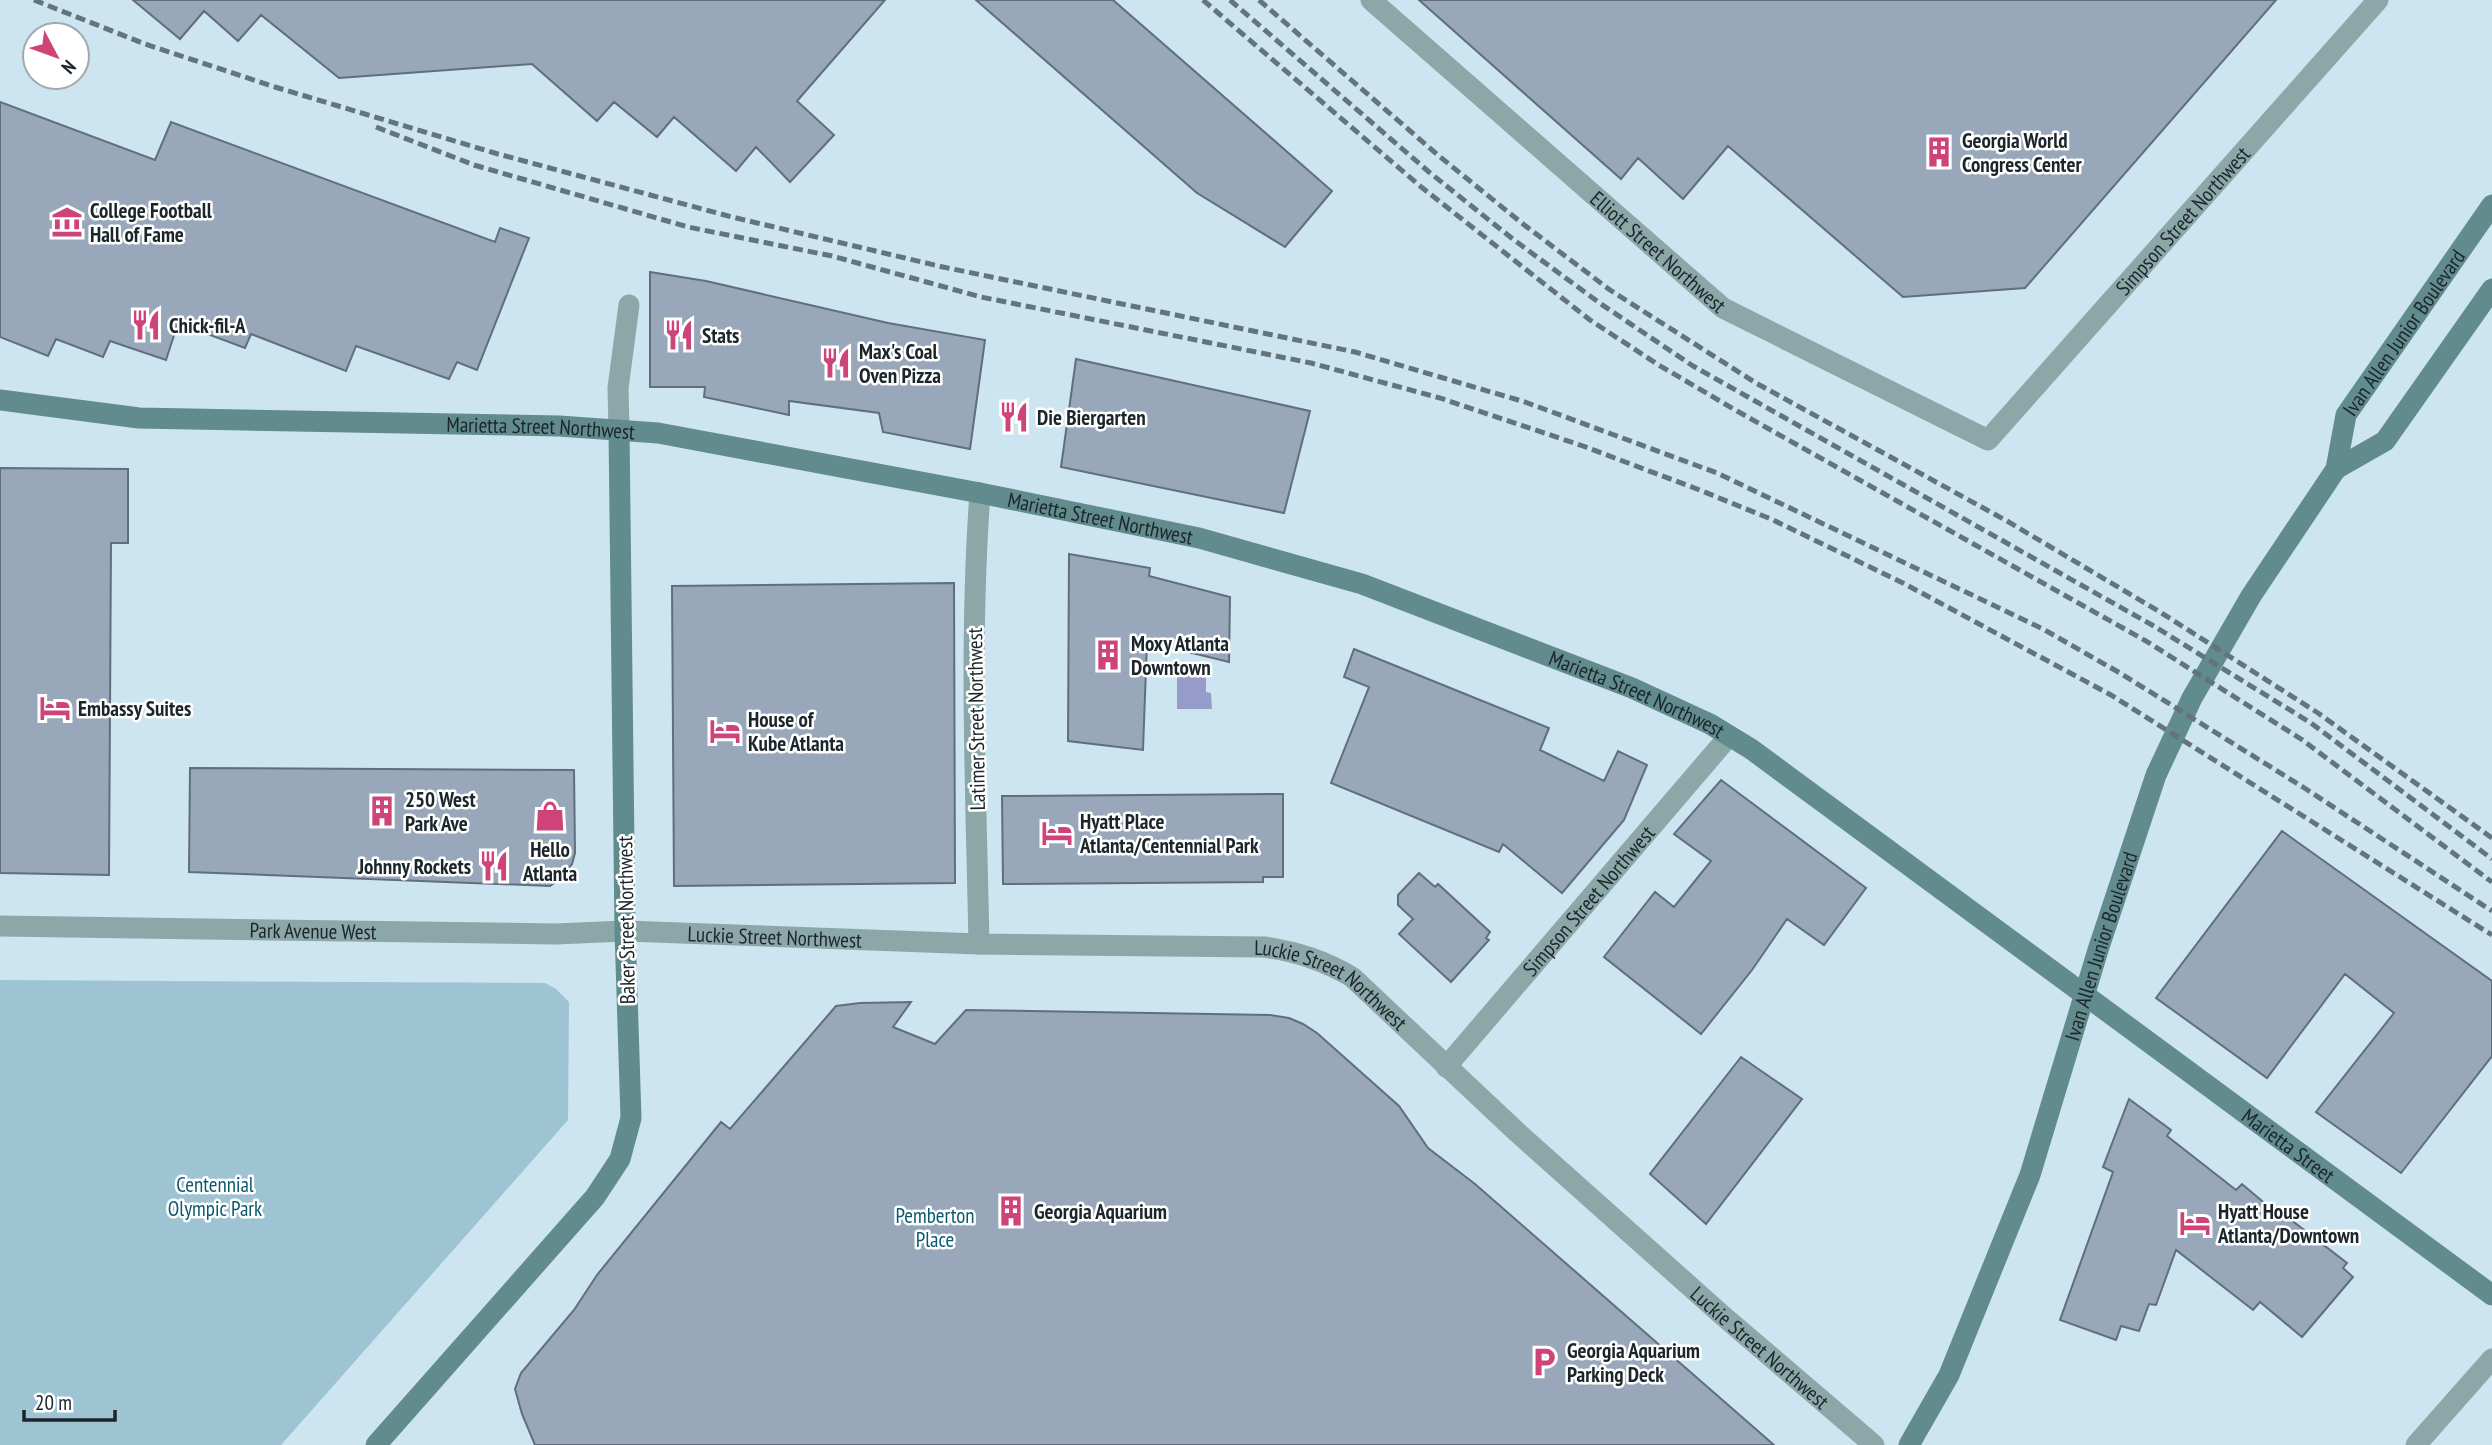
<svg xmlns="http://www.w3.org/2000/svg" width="2492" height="1445" font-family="'PT Sans Narrow',sans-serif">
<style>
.green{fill:#9ec3d2}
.water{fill:#969bc9}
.building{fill:#98a7b9;stroke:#606e7e;stroke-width:2}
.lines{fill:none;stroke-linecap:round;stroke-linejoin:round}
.minor{stroke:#8ba7a8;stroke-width:21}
.secondary{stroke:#618b8c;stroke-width:21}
.rail{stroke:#64747b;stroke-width:5;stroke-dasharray:10 5;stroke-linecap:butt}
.labels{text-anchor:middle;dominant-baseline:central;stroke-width:5;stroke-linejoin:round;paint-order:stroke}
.poi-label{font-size:21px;font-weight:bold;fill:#1c262a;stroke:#fff;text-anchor:start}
.street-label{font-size:21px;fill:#1c262a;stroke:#fff}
.park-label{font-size:21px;fill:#0b5971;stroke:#fff}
</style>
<rect width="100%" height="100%" fill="#cce5f0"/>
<path class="green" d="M0 980 545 983 556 989 569 1002 568 1120 281 1445H0Z"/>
<path class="water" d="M1206 668V692L1211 693 1212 709H1177V669Z"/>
<path class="building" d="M133 0H885L797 101 834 135 790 182 756 147 736 171 674 117 657 137 614 102 597 121 532 64 339 78 261 15 238 41 204 11 180 39Z
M976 0H1113L1332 191 1285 247 1197 193Z
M1419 0H2276L2025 288 1903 297 1728 146 1683 199 1638 158 1621 179Z
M0 102 155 160 171 122 495 242 500 228 529 238 477 370 457 362 449 379 356 346 346 371 251 334 245 348 178 323 166 360 110 341 103 357 56 339 48 356 0 337Z
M650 272 706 281 888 323 985 340 970 449 883 432 879 413 789 401V415L704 397 705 387H650Z
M1076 359 1310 411 1284 513 1061 467Z
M0 468 128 469V543H111L109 875 0 873Z
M1069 554 1150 568 1149 576 1230 597 1229 662 1147 642 1143 750 1068 741Z
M954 583 955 883 674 886 672 586Z
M1354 649 1549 728 1540 750 1604 781 1618 751 1647 765 1624 820 1562 893 1503 844 1499 852 1331 783 1369 687 1344 677Z
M190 768 574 770 575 853 572 864 562 877 550 886 189 872Z
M1721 780 1866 888 1824 945 1787 919 1752 970 1701 1034 1604 957 1655 892 1674 907 1711 861 1674 834Z
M1283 794V877H1263V882L1003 884 1002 796Z
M2282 831 2492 981V1056L2401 1173 2316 1112 2394 1013 2345 974 2267 1078 2156 998Z
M1419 873 1435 887 1438 884 1490 932 1486 938 1489 940 1451 982 1399 934 1413 919 1398 905V895Z
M911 1002 893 1027 935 1044 966 1010 1270 1015 1289 1018 1303 1024 1317 1033 1399 1106 1428 1148 1475 1184 1774 1445H535L522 1414 515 1389 521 1373 574 1310 597 1275 721 1122 730 1129 836 1006 860 1003Z
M1741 1057 1802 1099 1706 1224 1650 1174Z
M2129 1099 2171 1130 2167 1136 2236 1190 2242 1184 2275 1212 2277 1209 2347 1263 2343 1268 2353 1277 2302 1337 2260 1302 2253 1310 2176 1250 2156 1305 2149 1304 2139 1331 2121 1326 2116 1340 2060 1320 2113 1172 2103 1167Z"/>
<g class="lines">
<g class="minor">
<path id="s1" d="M1371 0 1723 308 1988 440 2378 0"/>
<path d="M619 430 618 388 629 305"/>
<path id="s2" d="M0 926 555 934 625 931 979 944 1264 947C1297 952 1323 960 1352 977L1518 1133 1722 1315 1874 1445"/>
<path d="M979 944C976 794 969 643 980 493"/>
<path id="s3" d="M1446 1067 1729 736"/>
<path d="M2416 1445 2492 1359"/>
</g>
<g class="secondary">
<path id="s4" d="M0 400 139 418 559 426 658 433 980 493 1199 538 1362 584 1632 688 1710 724 1751 749 2492 1295"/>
<path d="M2336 469 2385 441 2492 289"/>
<path d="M376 1445 595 1197 620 1159 631 1118 625 931 619 430"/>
<path id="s5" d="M1909 1445 1949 1375 2030 1175 2098 950 2156 775 2192 698 2251 596 2336 469 2346 415 2492 205"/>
</g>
<path class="rail" d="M34 0 145 44 275 87 498 154 732 217 943 267 1355 352 1525 402 1717 473 2043 629 2120 673 2306 789 2492 911
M1203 0 1420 186 1590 320 1657 364 1737 411 2146 641 2301 739 2492 882
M1230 0 1429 172 1514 240 1601 304 1693 366 2152 625 2311 723 2492 859
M1259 0 1439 156 1523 224 1610 290 1756 383 2007 521 2160 612 2318 713 2492 838
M376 127 474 165 688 227 832 256 981 297 1311 363 1440 398 1583 446 1697 489 1771 519 1903 583 2111 695 2492 935"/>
</g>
<defs>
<g id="building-bare" transform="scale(2.415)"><path d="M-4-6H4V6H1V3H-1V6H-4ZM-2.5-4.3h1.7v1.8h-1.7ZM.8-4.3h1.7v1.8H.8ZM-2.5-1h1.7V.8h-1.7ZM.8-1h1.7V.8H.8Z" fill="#ce4378" stroke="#fff" stroke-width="2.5" paint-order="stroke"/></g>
<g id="museum-bare" transform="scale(2.415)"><path d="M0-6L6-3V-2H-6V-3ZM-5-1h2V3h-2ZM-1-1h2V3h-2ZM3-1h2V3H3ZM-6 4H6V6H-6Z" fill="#ce4378" stroke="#fff" stroke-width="2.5" paint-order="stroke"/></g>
<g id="restaurant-bare" transform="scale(2.415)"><path d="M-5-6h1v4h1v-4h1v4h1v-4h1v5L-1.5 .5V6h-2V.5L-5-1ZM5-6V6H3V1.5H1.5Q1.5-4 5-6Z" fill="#ce4378" stroke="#fff" stroke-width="2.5" paint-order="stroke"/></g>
<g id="hotel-bare" transform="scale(2.415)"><path d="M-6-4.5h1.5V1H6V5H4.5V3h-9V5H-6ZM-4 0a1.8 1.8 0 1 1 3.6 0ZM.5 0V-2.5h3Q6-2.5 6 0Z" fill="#ce4378" stroke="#fff" stroke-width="2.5" paint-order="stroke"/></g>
<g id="shop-bare" transform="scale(2.415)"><path d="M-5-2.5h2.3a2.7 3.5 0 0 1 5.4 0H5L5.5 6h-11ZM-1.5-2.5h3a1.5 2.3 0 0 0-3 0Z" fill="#ce4378" stroke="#fff" stroke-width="2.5" paint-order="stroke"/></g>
<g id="parking-bare" transform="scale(2.415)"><path d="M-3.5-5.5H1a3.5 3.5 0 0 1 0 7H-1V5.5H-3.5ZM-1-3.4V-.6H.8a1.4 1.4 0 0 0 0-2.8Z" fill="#ce4378" stroke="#fff" stroke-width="2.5" paint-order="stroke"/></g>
</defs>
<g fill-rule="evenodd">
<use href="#building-bare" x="1939" y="152"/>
<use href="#museum-bare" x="67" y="222"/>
<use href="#restaurant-bare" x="146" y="325"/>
<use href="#restaurant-bare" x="679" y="335"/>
<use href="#restaurant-bare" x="836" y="363"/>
<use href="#restaurant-bare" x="1014" y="417"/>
<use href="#building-bare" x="1108" y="655"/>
<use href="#hotel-bare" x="55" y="708"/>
<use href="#hotel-bare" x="725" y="731"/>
<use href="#building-bare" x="382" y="811"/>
<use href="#shop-bare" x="550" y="816"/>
<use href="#hotel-bare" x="1057" y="833"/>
<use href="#restaurant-bare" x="494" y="866"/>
<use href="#building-bare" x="1011" y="1211"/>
<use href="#hotel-bare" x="2195" y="1223"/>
<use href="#parking-bare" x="1544" y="1362"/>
</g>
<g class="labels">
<g class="poi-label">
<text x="1962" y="140">Georgia World<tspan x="1962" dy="24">Congress Center</tspan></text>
<text x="90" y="210">College Football<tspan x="90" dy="24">Hall of Fame</tspan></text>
<text x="169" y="325">Chick-fil-A</text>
<text x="702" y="335">Stats</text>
<text x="859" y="351">Max's Coal<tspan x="859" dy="24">Oven Pizza</tspan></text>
<text x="1037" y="417">Die Biergarten</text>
<text x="1131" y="643">Moxy Atlanta<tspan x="1131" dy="24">Downtown</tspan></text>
<text x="78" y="708">Embassy Suites</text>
<text x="748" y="719">House of<tspan x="748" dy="24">Kube Atlanta</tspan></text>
<text x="405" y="799">250 West<tspan x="405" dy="24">Park Ave</tspan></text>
<text x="1080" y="821">Hyatt Place<tspan x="1080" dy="24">Atlanta/Centennial Park</tspan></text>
<text x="550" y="849" text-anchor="middle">Hello<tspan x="550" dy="24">Atlanta</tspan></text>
<text x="471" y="866" text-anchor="end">Johnny Rockets</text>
<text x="1034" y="1211">Georgia Aquarium</text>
<text x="2218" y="1211">Hyatt House<tspan x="2218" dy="24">Atlanta/Downtown</tspan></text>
<text x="1567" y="1350">Georgia Aquarium<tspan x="1567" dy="24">Parking Deck</tspan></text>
</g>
<g class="street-label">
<text stroke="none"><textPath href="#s1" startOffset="1057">Simpson Street Northwest</textPath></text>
<text stroke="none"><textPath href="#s1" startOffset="382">Elliott Street Northwest</textPath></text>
<text stroke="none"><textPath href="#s5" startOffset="1227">Ivan Allen Junior Boulevard</textPath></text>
<text stroke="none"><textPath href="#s4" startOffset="542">Marietta Street Northwest</textPath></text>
<text stroke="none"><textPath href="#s4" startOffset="1110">Marietta Street Northwest</textPath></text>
<text stroke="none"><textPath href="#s4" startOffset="1676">Marietta Street Northwest</textPath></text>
<text transform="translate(976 719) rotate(-91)">Latimer Street Northwest</text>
<text stroke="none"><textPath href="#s3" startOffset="219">Simpson Street Northwest</textPath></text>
<text transform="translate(626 920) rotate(-91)">Baker Street Northwest</text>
<text stroke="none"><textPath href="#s2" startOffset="313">Park Avenue West</textPath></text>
<text stroke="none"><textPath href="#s2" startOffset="775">Luckie Street Northwest</textPath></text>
<text stroke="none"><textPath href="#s5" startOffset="536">Ivan Allen Junior Boulevard</textPath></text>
<text stroke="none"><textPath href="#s2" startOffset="1342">Luckie Street Northwest</textPath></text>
<text stroke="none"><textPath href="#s4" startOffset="2471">Marietta Street</textPath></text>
<text stroke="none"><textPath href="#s2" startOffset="1909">Luckie Street Northwest</textPath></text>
</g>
<g class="park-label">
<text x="215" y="1184">Centennial<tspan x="215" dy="24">Olympic Park</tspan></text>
<text x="935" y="1215">Pemberton<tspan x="935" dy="24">Place</tspan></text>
</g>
</g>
<g transform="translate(56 56) rotate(131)"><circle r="33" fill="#ffffff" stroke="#a4a8aa" stroke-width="2"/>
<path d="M0-5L12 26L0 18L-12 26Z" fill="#ce4378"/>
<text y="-10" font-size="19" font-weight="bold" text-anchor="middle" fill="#1c262a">N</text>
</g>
<path d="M24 1410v10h91v-10" fill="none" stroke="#1c262a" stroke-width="3.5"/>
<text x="35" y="1410" font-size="21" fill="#1c262a" stroke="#ffffff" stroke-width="5" paint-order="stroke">20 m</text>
</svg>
